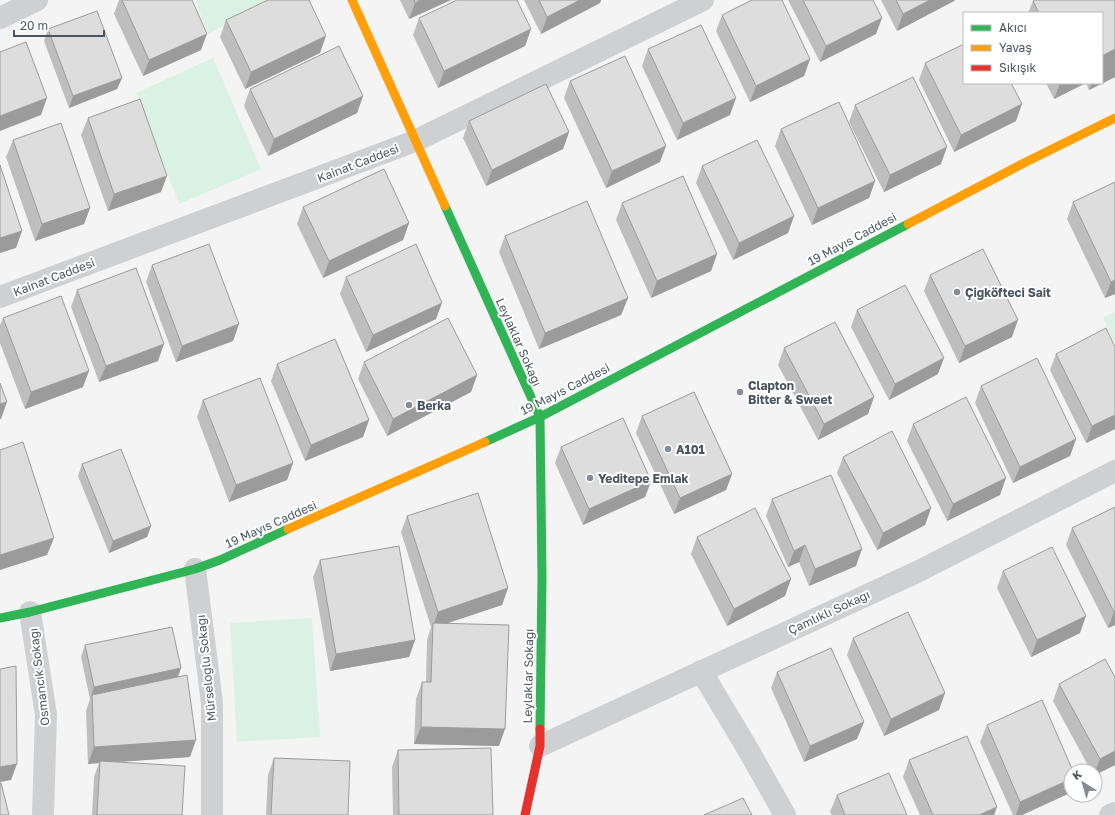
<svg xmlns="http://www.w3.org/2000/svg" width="1115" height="815" font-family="'Golos Text',sans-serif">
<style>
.green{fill:#d9f2e3}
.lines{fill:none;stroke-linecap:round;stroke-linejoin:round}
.street{stroke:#ced0d2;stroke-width:22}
.fast{stroke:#30b455;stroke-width:9}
.slow{stroke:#ff9f0a;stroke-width:9}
.jam{stroke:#e5322d;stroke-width:9}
.wall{fill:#bebebf}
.shaded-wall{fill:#9b9b9b}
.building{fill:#ddddde;stroke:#9b9b9b}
.poi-dot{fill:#868d94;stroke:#fff;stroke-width:1.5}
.labels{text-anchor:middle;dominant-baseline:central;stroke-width:4;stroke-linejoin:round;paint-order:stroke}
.street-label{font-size:12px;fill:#4a5661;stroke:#fff}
.poi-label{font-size:12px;font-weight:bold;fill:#4a5661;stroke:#fff;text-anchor:start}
</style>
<rect width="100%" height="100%" fill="#f4f4f4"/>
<path class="green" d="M195 0H274L208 34Z
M213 58 261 169 179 204 136 93Z
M1115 312V343L1103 318Z
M312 618 320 737 237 742 230 623Z"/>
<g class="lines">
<path class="street" d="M0 18 37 0
M0 297 415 141 703 0
M195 569 212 703V815
M30 612 46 715 43 815
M701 671 746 746 785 815
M540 746 917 572 1115 471
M1110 815 1115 813"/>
<path class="fast" d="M445 206 540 417 542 578 540 729
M485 442 540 417 908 224
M0 618 30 612 195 569 220 560 288 529"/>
<path class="slow" d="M352 0 445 206
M908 224 1024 163 1115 118
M288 529 485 442"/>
<path class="jam" d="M525 815 540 746V729"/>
</g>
<path class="wall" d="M119 0H192L201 50 143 76 114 14Z
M400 0H451L409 19Z
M524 0H601L600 3 541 34Z
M788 0H873L876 34 820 62Z
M881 0H955L954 1 897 31Z
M1115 0V77L1089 90 1086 83 1054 99 1046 83H1102V13H1028L1033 1Z
M722 15 810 59 804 76 750 102 716 31Z
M419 18 531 29 525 46 438 88 413 35Z
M226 20 320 53 245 89 220 37Z
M48 29 122 78 117 89 69 108 44 41Z
M648 49 730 115 677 140 642 66Z
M925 63 1016 121 954 152 919 80Z
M570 81 660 162 606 188 564 98Z
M250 89 363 96 357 113 268 156 244 106Z
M855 105 941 164 884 192 849 122Z
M88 118 161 192 108 211 81 135Z
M469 121 569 132 563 149 486 186 463 138Z
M781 129 875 181 869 198 812 225 775 146Z
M13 140 90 208 84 224 35 241 6 157Z
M702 166 794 216 788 233 733 260 696 183Z
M1115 182V294L1105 298 1067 219 1073 202Z
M622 203 717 254 711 271 651 298 616 220Z
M303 207 409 223 403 240 323 278 297 224Z
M505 236 628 298 621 315 539 349 499 252Z
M152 265 239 324 233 341 176 362 146 282Z
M930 275 1012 337 959 363 924 291Z
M346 277 436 319 366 352 340 294Z
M77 290 158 361 99 382 71 307Z
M857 310 938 374 889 400 851 327Z
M3 318 83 387 25 409 0 343V325Z
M1115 347V429L1086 443 1050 370 1056 354Z
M784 348 874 397 868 414 818 440 778 365Z
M364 362 477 375 471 392 387 436 358 379Z
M277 364 369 420 363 437 305 461 271 381Z
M981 386 1076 439 1070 456 1013 483 975 403Z
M203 400 293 463 287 480 229 502 197 417Z
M642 416 732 474 726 490 674 514 636 433Z
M913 424 1000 495 947 521 907 441Z
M561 447 651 481 645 497 583 525 555 463Z
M843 457 931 508 925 525 877 550 837 473Z
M82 464 151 526 147 537 109 553 78 476Z
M772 499 856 566 809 586 799 562 788 567 766 516Z
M1115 507V625L1108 628 1066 545 1072 528Z
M407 516 508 588 502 605 447 623 499 746 414 744 416 699 422 682H426L427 640 431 627 401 532Z
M697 537 785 596 727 626 691 554Z
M320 560 415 640 409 657 330 671 313 577Z
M1003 571 1080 633 1031 657 997 588Z
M853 638 939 710 884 736 847 655Z
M85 645 181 668 177 677 190 757 119 762 182 815H92L94 777 99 763 88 764 86 711 90 699 81 657Z
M777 672 857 739 804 762 771 688Z
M1115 677V765L1095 775V771H1091L1053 701 1059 684Z
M987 725 1070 793 1022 815H1013L980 742Z
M398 750 493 815H393L392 767Z
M274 758 348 815H266L268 775Z
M909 760 994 815H920L903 777Z
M837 795 907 815H832L830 812Z"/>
<path class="shaded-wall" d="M421 0H451L409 19 415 3Z
M580 0H601L600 3 541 34 547 17Z
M930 0H955L954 1 897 31 903 14Z
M882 18 876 34 820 62 826 46Z
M531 29 525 46 438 88 444 71Z
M207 34 201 50 143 76 149 60Z
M326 36 320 53 245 89 251 72Z
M1115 49V77L1089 90 1092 83H1102V56Z
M810 59 804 76 750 102 756 86Z
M122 78 117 89 69 108 73 96Z
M1060 83H1086L1054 99Z
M363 96 357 113 268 156 274 139Z
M47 98 41 115 0 131V116Z
M736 98 730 115 677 140 683 123Z
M1022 104 1016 121 954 152 961 135Z
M569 132 563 149 486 186 492 170Z
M666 146 660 162 606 188 612 171Z
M947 147 941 164 884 192 890 175Z
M167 176 161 192 108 211 114 194Z
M875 181 869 198 812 225 818 208Z
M90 208 84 224 35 241 42 224Z
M794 216 788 233 733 260 739 243Z
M409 223 403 240 323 278 329 261Z
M22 231 16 248 0 253V238Z
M717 254 711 271 651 298 657 281Z
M1115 280V294L1105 298 1111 282Z
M628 298 621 315 539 349 545 333Z
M442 303 436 319 366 352 373 335Z
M1018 320 1012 337 959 363 965 346Z
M239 324 233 341 176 362 182 346Z
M164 344 158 361 99 382 106 366Z
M944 358 938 374 889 400 895 384Z
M89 371 83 387 25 409 31 392Z
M477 375 471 392 387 436 393 419Z
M874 397 868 414 818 440 824 424Z
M7 402 1 419H0V404Z
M1115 415V429L1086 443 1092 426Z
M369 420 363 437 305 461 311 445Z
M1076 439 1070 456 1013 483 1020 467Z
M293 463 287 480 229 502 236 485Z
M732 474 726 490 674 514 680 498Z
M1006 478 1000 495 947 521 953 504Z
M651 481 645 497 583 525 589 509Z
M931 508 925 525 877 550 883 533Z
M151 526 147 537 109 553 113 541Z
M54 538 47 555 0 570V555Z
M805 545 799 562 788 567 794 551Z
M862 549 856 566 809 586 815 569Z
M791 579 785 596 727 626 734 609Z
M508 588 502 605 433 628V626L438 612Z
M1115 611V625L1108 628 1114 612Z
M1086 616 1080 633 1031 657 1037 640Z
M415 640 409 657 330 671 336 654Z
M181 668 177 680 92 695 90 699 94 687Z
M945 693 939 710 884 736 891 719Z
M864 722 857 739 804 762 810 746Z
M421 727 505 729 499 746 414 744Z
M196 740 190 757 100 763V761L99 763 88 764 94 747Z
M1115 751V765L1095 775V772L1100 759Z
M17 764 11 780 0 782V767Z
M1071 779V790L1070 793 1022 815H1016L1020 802Z
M997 807 994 815H979Z"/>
<path class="building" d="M122 0H192L207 34 149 60Z
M268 0H309L326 36 251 72 226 20Z
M414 0H421L415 3Z
M457 0H517L531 29 444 71 419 18Z
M539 0H580L547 17Z
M752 0H782L810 59 756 86 722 15Z
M803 0H873L882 18 826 46Z
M896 0H930L903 14Z
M1035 0H1115V49L1102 56V13H1039L1033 1Z
M97 11 122 78 73 96 48 29Z
M701 25 736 98 683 123 648 49Z
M26 42 47 98 0 116V52Z
M964 44V83H1011L1022 104 961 135 925 63Z
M339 46 363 96 274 139 250 89Z
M625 56 666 146 612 171 570 81Z
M913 77 947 147 890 175 855 105Z
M546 84 569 132 492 170 469 121Z
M140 99 167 176 114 194 88 118Z
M839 102 875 181 818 208 781 129Z
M61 123 90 208 42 224 13 140Z
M757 140 794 216 739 243 702 166Z
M0 165 22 231 0 238Z
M384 169 409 223 329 261 303 207Z
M683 176 717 254 657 281 622 203Z
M1115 182V280L1111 282 1073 202Z
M587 201 628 298 545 333 505 236Z
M209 244 239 324 182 346 152 265Z
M416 244 442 303 373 335 346 277Z
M983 249 1018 320 965 346 930 275Z
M136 268 164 344 106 366 77 290Z
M905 285 944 358 895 384 857 310Z
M61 296 89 371 31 392 3 318Z
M448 318 477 375 393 419 364 362Z
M835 322 874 397 824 424 784 348Z
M1106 328 1115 347V415L1092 426 1056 354Z
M335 339 369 420 311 445 277 364Z
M1037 358 1076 439 1020 467 981 386Z
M260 378 293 463 236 485 203 400Z
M0 383 7 402 0 404Z
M694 392 732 474 680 498 642 416Z
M966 397 1006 478 953 504 913 424Z
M623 418 651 481 589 509 561 447Z
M892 431 931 508 883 533 843 457Z
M23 442 54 538 0 555V450Z
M121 449 151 526 113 541 82 464Z
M831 475 862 549 815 569 805 545 794 551 772 499Z
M478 493 508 588 438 612 407 516Z
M1115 507V611L1114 612 1072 528Z
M755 508 791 579 734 609 697 537Z
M399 546 415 640 336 654 320 560Z
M1052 547 1086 616 1037 640 1003 571Z
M908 612 945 693 891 719 853 638Z
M433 623 509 625 505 729 421 727 422 682H431Z
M172 627 181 668 94 687 85 645Z
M831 648 864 722 810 746 777 672Z
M1105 659 1115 677V751L1100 759 1059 684Z
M16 666 17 764 0 767V669Z
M187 675 196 740 94 747 92 695Z
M1042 700 1073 771H1071V779L1020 802 987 725Z
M967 736 997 807 979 815H933L909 760Z
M491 748 493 815H399L398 750Z
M274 758 350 761 348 815H271Z
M100 761 185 766 182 815H97Z
M889 773 907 815H845L837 795Z
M0 783H1L9 815H0Z
M743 798 752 815H704Z"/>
<g class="poi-dot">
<circle cx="957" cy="292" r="4"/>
<circle cx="740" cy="392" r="4"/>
<circle cx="409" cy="405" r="4"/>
<circle cx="668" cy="449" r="4"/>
<circle cx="590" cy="478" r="4"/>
</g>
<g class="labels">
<g class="street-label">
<text transform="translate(358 163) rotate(-21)">Kainat Caddesi</text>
<text transform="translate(852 239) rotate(-28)">19 Mayıs Caddesi</text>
<text transform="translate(54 277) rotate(-21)">Kainat Caddesi</text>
<text transform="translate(519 342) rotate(66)">Leylaklar Sokağı</text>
<text transform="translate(565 389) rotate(-27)">19 Mayıs Caddesi</text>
<text transform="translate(271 524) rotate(-24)">19 Mayıs Caddesi</text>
<text transform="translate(829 612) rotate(-25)">Çamlıklı Sokağı</text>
<text transform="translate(206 668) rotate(-96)">Mürseloğlu Sokağı</text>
<text transform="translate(528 676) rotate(-89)">Leylaklar Sokağı</text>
<text transform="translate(39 677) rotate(-97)">Osmancık Sokağı</text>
</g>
<g class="poi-label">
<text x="965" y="292">Çiğköfteci Sait</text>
<text x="748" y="385">Clapton<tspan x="748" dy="14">Bitter &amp; Sweet</tspan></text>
<text x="417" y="405">Berka</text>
<text x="676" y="449">A101</text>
<text x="598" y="478">Yeditepe Emlak</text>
</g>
</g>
<rect x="963" y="12" width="140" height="72" fill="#ffffff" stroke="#b7bbc0"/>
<rect x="971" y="25" width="20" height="6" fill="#30b455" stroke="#b7bbc0"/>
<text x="999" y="32" font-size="12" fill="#4a5661">Akıcı</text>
<rect x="971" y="45" width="20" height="6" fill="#ff9f0a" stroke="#b7bbc0"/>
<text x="999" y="52" font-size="12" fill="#4a5661">Yavaş</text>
<rect x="971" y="65" width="20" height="6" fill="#e5322d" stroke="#b7bbc0"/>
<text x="999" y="72" font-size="12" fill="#4a5661">Sıkışık</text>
<g transform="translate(1083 783) rotate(323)"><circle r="19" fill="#ffffff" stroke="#b7bbc0"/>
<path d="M0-3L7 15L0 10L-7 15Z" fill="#868d94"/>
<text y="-6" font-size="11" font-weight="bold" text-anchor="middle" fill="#4a5661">K</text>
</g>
<path d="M14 30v6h90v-6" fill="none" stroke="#4a5661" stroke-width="2"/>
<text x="20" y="30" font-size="12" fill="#4a5661" stroke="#ffffff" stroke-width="3" paint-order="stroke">20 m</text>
</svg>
